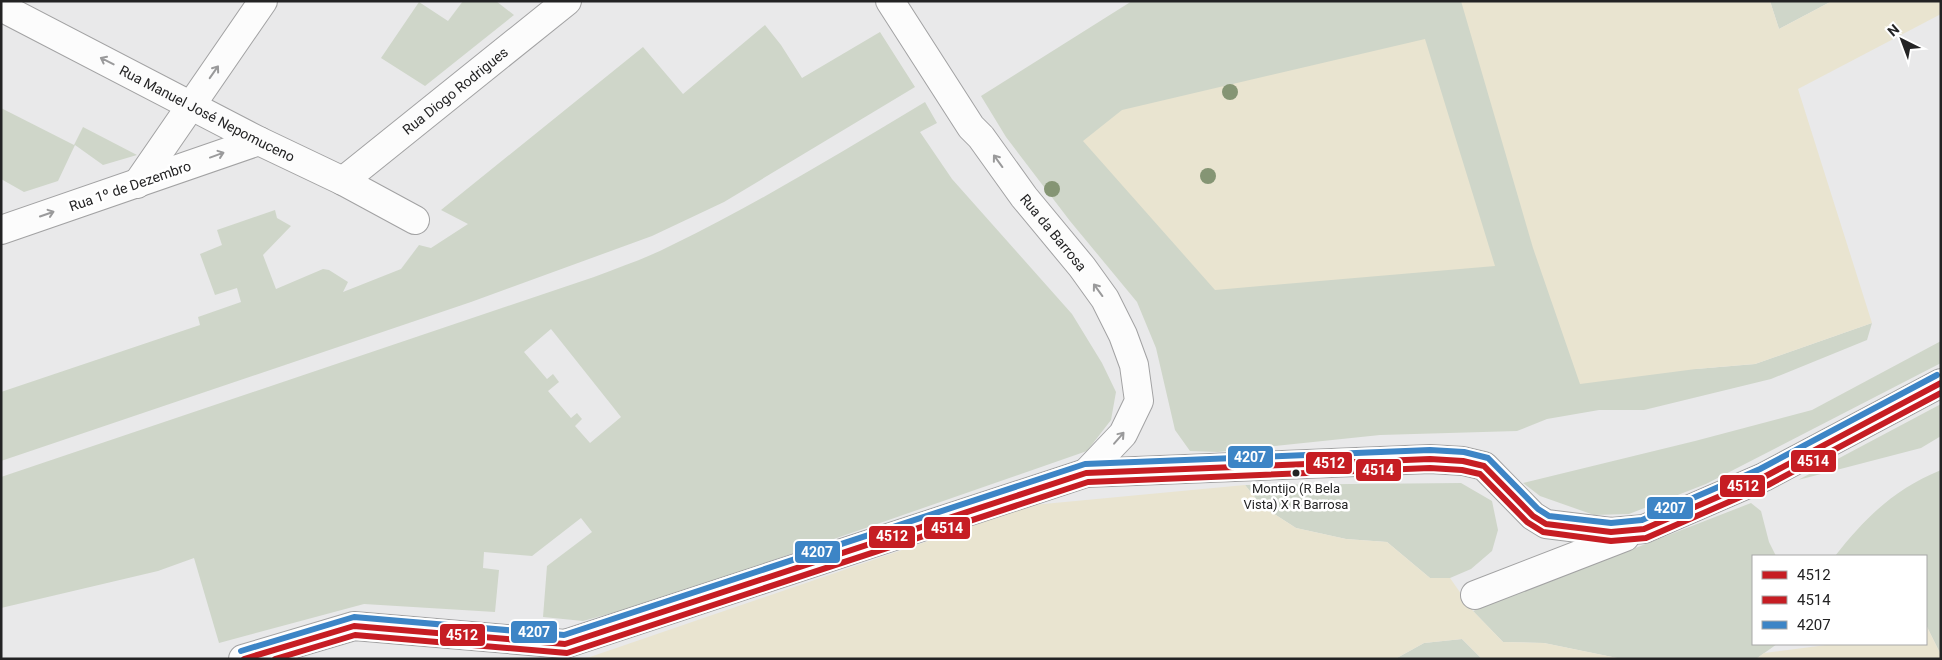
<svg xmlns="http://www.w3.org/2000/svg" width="1942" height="660" font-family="Roboto,sans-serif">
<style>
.green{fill:#cfd6c9;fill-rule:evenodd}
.sand{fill:#e9e4d0}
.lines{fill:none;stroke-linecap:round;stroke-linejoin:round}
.minor-casing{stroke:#a2a2a3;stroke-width:30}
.minor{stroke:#fcfcfc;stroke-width:28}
.bus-1-casing{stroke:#fff;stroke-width:10}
.bus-2-casing{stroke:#fff;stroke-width:10}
.bus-3-casing{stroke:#fff;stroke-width:10}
.bus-1{stroke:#c61d23;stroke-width:6}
.bus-2{stroke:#c61d23;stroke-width:6}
.bus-3{stroke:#3d85c6;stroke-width:6}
.tree{fill:#859574}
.oneway{stroke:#9a9a9b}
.bus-dot{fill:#232324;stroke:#fff;stroke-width:2}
.labels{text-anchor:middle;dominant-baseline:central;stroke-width:5;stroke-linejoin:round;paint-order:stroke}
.bus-label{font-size:13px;fill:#232324;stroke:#fff}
.street-label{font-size:14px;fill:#232324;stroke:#fff}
.line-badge{stroke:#fff;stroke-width:2}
.badge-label{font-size:14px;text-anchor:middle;font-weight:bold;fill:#fff}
</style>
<rect width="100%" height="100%" fill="#e9e9ea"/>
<path class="green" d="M463 1H496L514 15 425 86 381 58 419 2 448 21Z
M1132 1H1461L1696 369 1755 364 1872 323 1867 340 1771 379 1644 410H1599L1547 419 1517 431 1380 435 1218 452 1190 451 1175 430 1156 348 1137 302 1070 221 1006 137 981 96Z
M1770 1H1832L1779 29Z
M765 25 781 45 802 78 880 32 915 87 724 202 652 236 471 302 1 461V392L200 325 198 317 241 302 237 288 215 295 200 254 222 245 217 230 275 210 277 218 291 226 263 255 276 289 323 269 329 270 348 282 343 292 401 269 419 245 431 248 468 224 441 210 643 47 683 94Z
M925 102 937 123 920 132 952 179 1072 314 1102 363 1116 392 1111 420 1087 451 653 602 583 621 543 617 547 566 592 532 581 518 532 556 484 552 483 568 499 570 495 612 364 604 219 643 194 558 158 571 1 608V477L594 277C620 267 647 258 672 245 759 203 841 152 925 102ZM551 329 621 417 590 443 575 426 582 419 577 413 571 418 548 391 559 382 553 374 547 379 524 352Z
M1 108 74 145 83 127 137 155 103 165 75 145 58 181 24 192 1 179Z
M1941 341V363L1706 484 1629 514 1594 515 1540 496 1523 483 1695 441 1812 410Z
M1941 404V436L1921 448 1798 480Z
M1941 470V655L1926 625V556H1835C1866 517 1893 490 1941 470Z
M1461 483 1492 501 1498 530 1492 551 1471 569 1450 578H1430L1387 542 1346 539 1296 528 1262 506 1245 485Z
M1751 503 1761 511 1769 542 1776 556H1753V644H1777L1756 659H1622L1544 643 1503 642 1473 611Z
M1462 639 1482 659H1395L1424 643Z"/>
<path class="sand" d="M1461 1H1770L1779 29 1832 1H1941V14L1798 89 1872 323 1755 364 1696 369 1580 384 1533 248Z
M1425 39 1495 266 1215 290 1083 141 1122 110Z
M1245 485 1262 506 1296 528 1346 539 1387 542 1430 578H1450L1473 611 1503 642 1544 643 1622 659H1482L1462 639 1424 643 1395 659H579L590 657 1033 505Z
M1926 625 1941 655V659H1756L1764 653 1834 644H1926Z"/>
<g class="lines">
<g class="minor-casing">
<g id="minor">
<path id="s1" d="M890 1 971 127 981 137 1024 197 1082 267 1105 299 1123 335 1134 365 1139 401 1123 434 1086 473"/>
<path id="s2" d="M1 7 259 141 343 181 415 220"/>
<path id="s3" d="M343 181 567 1"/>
<path d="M137 184 263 1"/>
<path d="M1 230 259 141"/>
<path d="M1475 595 1625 537"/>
<path d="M243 659 354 626 565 644 1086 473 1430 459 1463 461 1484 466 1533 516 1546 524 1611 532 1644 529 1764 477 1941 383"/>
</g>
</g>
<use href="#minor" class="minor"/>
<g class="bus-1-casing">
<path id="bus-1" d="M244 659 354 626 565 644 1086 473 1430 459 1463 461 1484 466 1533 516 1546 524 1611 532 1644 529 1764 477 1941 383"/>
</g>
<g class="bus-2-casing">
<path id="bus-2" d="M275 659 355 635 567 653 1088 482 1430 468 1462 470 1480 474 1527 522 1543 532 1611 541 1646 538 1768 485 1941 393"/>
</g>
<g class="bus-3-casing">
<path id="bus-3" d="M241 651 354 617 564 635 1085 464 1430 450 1464 452 1488 458 1538 509 1549 516 1611 523 1642 520 1760 469 1937 375"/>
</g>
<use href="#bus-1" class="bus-1"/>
<use href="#bus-2" class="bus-2"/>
<use href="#bus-3" class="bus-3"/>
</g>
<g class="tree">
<circle cx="1230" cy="92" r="8"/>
<circle cx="1208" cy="176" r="8"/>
<circle cx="1052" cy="189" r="8"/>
</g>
<defs><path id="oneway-shaft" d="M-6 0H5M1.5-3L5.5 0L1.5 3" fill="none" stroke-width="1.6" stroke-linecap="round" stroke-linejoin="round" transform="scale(1.25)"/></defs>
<g class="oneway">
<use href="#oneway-shaft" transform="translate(107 61) rotate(-153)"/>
<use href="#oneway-shaft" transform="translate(214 72) rotate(-55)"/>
<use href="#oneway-shaft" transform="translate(217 155) rotate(-20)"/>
<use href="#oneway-shaft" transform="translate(998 161) rotate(-126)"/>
<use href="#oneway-shaft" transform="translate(47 214) rotate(-19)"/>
<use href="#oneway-shaft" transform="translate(1098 290) rotate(-126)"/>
<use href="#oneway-shaft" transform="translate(1119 438) rotate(-49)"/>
</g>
<circle class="bus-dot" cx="1296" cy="473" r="4.5"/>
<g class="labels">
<g class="bus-label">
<text x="1296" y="488">Montijo (R Bela<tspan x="1296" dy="16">Vista) X R Barrosa</tspan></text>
</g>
<g class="street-label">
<text stroke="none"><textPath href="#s3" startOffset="144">Rua Diogo Rodrigues</textPath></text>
<text stroke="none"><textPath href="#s2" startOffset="232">Rua Manuel José Nepomuceno</textPath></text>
<text transform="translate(130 186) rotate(-19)">Rua 1º de Dezembro</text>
<text stroke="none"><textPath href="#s1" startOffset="284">Rua da Barrosa</textPath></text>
</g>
</g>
<g class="line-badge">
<rect x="1227" y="445" width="47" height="24" rx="5" fill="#3d85c6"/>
<rect x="1790" y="449" width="47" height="24" rx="5" fill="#c61d23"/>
<rect x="1305" y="451" width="48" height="24" rx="5" fill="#c61d23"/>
<rect x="1355" y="458" width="47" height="24" rx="5" fill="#c61d23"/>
<rect x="1719" y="474" width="47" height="24" rx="5" fill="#c61d23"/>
<rect x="1646" y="496" width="48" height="24" rx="5" fill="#3d85c6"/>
<rect x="923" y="516" width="48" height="24" rx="5" fill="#c61d23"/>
<rect x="868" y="525" width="48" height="24" rx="5" fill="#c61d23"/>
<rect x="794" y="540" width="47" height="24" rx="5" fill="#3d85c6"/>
<rect x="510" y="620" width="48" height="24" rx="5" fill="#3d85c6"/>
<rect x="439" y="623" width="47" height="24" rx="5" fill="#c61d23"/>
</g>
<g class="badge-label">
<text x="1250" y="462">4207</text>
<text x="1813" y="466">4514</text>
<text x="1329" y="468">4512</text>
<text x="1378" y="475">4514</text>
<text x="1743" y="491">4512</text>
<text x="1670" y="513">4207</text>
<text x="947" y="533">4514</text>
<text x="892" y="541">4512</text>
<text x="817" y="557">4207</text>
<text x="534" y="637">4207</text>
<text x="462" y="640">4512</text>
</g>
<rect width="1942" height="660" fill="none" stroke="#232324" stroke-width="5"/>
<rect x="1752" y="555" width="175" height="90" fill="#ffffff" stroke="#a7a7a7"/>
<rect x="1762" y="571" width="25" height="8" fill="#c61d23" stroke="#a7a7a7"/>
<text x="1797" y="580" font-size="15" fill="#232324">4512</text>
<rect x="1762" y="596" width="25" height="8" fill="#c61d23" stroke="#a7a7a7"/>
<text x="1797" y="605" font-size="15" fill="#232324">4514</text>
<rect x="1762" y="621" width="25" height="8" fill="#3d85c6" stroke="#a7a7a7"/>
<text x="1797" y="630" font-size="15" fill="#232324">4207</text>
<g transform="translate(1902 40) rotate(318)" stroke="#ffffff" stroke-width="4" paint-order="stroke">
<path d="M0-4L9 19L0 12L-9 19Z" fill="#232324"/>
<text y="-8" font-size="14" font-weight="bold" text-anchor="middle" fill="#232324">N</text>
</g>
</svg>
